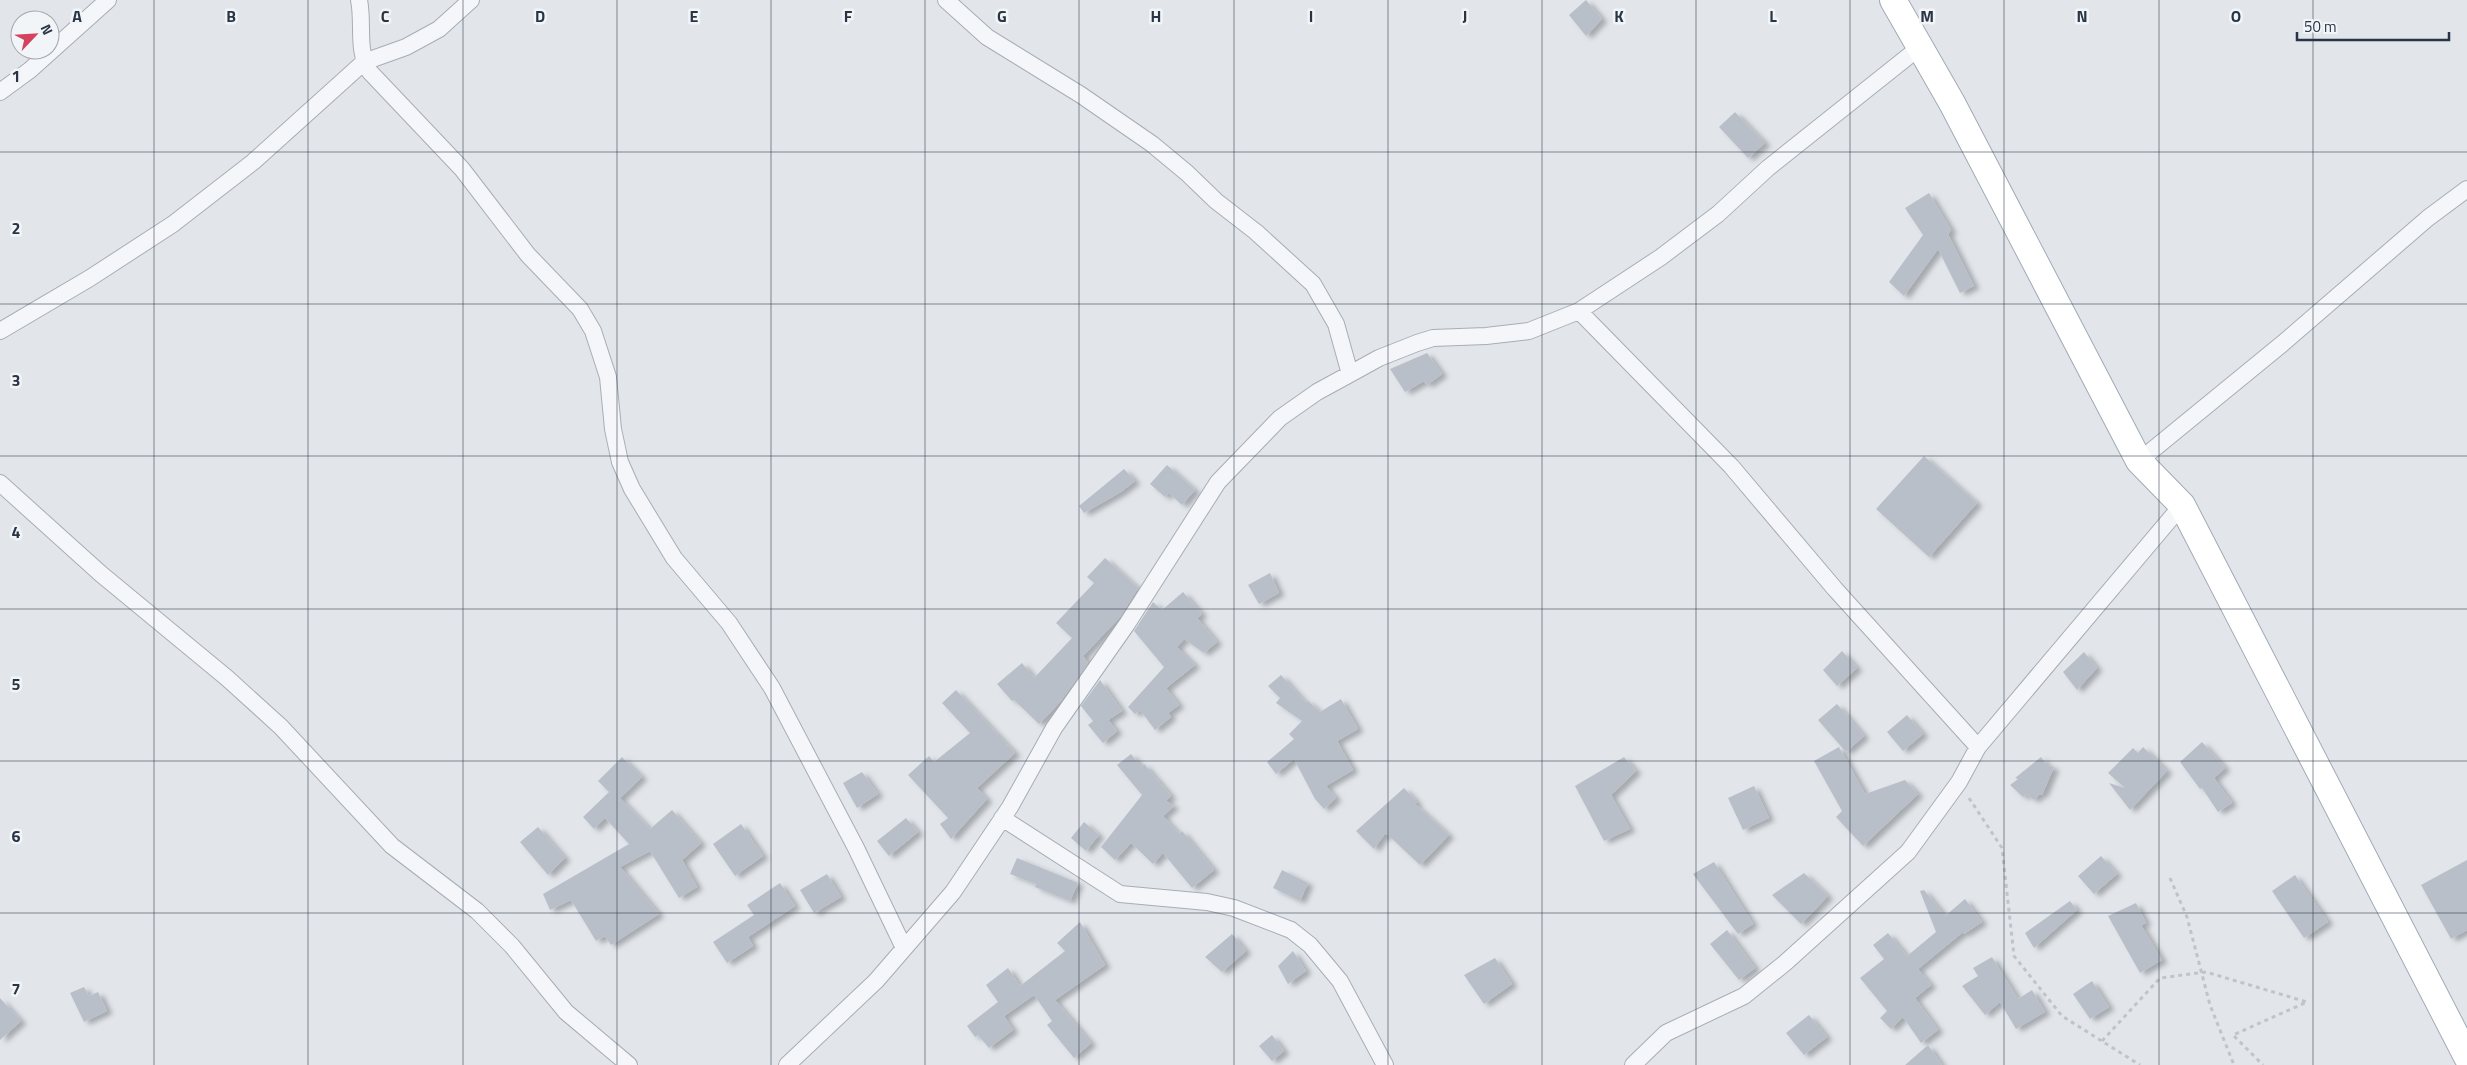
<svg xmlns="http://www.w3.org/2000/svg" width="2467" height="1065" font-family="'Titillium Web',sans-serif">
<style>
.building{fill:#b9bfc9;filter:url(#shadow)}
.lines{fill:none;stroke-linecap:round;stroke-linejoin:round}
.street-casing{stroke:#a7adb6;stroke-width:18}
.primary-casing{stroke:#a0abb7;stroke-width:28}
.path{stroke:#c0c4ca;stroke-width:3;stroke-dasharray:4 4;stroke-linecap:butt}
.street{stroke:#f5f6f9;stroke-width:16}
.primary{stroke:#fff;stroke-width:26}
.grid{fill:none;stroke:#293444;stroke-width:1;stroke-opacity:0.55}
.grid-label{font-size:16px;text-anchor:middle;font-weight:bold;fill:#293444;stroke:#f2f5f8;stroke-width:5;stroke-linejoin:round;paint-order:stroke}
</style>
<defs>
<filter id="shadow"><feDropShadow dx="5.5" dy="3" stdDeviation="2.5" flood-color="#0004"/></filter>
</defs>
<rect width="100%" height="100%" fill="#e2e6eb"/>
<path class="building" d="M1586 0 1602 19 1586 36 1569 15Z
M1735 112 1765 143 1748 158 1719 127Z
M1929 193 1951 230 1948 234 1974 286 1960 293 1938 249 1904 296 1889 282 1923 235 1905 208Z
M1427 353 1442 374 1427 385 1424 381 1405 392 1390 369Z
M1924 456 1977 503 1929 557 1876 509Z
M1167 465 1195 490 1182 505 1169 493 1165 497 1150 484Z
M1124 469 1135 481 1121 492 1084 513 1079 506Z
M1105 558 1138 588 1120 617 1083 656 1088 663 1060 702 1039 724 1014 700 1012 701 997 684 1022 663 1034 678 1072 638 1056 623 1094 583 1087 577Z
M1270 573 1279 593 1259 604 1248 585Z
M1183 592 1202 614 1197 618 1217 642 1204 653 1184 639 1177 647 1195 665 1166 688 1179 705 1168 713 1171 717 1155 730 1140 710 1135 714 1128 707 1164 667 1134 631 1153 602 1162 610Z
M1842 651 1857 668 1837 686 1823 670Z
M2084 652 2097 668 2077 690 2063 672Z
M1281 675 1305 702 1308 701 1320 712 1341 699 1358 729 1337 741 1353 770 1326 786 1336 798 1324 809 1315 799 1294 759 1276 774 1267 762 1294 739 1289 734 1302 721 1276 703 1280 698 1268 686Z
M1100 680 1122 711 1108 720 1117 731 1103 743 1088 725 1093 721 1081 706Z
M956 690 1015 753 977 788 987 799 951 839 940 824 948 818 908 775 929 756 934 762 970 733 942 703Z
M1837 704 1864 736 1846 752 1818 720Z
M1907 715 1923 734 1903 751 1887 732Z
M2202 742 2225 768 2214 778 2232 803 2218 812 2202 788 2200 789 2180 762Z
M1839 747 1865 794 1905 780 1918 794 1863 846 1836 817 1842 811 1814 761Z
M2143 747 2167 771 2130 810 2109 783 2125 788 2108 773 2133 748 2138 753Z
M1131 754 1141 767 1144 764 1171 796 1166 801 1174 806 1163 816 1179 834 1182 831 1214 870 1192 888 1163 853 1153 864 1131 843 1115 860 1101 847 1142 795 1117 765Z
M622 757 642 777 620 798 650 829 672 810 701 843 682 860 697 887 679 898 650 851 620 867 659 914 611 945 605 936 596 941 571 900 550 910 543 894 629 844 605 818 594 829 583 817 609 792 598 781Z
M1624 757 1636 771 1611 795 1630 829 1604 841 1575 786Z
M2041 757 2047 765 2054 767 2042 795 2040 794 2034 800 2026 794 2023 797 2010 785 2018 779 2015 778Z
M862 772 878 794 857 808 843 783Z
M1754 786 1769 818 1743 830 1728 798Z
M1404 788 1417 802 1415 804 1449 835 1420 865 1388 835H1384L1374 849 1356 831Z
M906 818 918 832 889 856 877 841Z
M1084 822 1099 835 1086 851 1071 838Z
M741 824 763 856 735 876 713 844Z
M538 827 565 858 548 875 520 842Z
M2101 856 2117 874 2094 894 2078 876Z
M1017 858 1078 883 1070 901 1035 887 1036 884 1010 874Z
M2467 860V930L2451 939 2421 885Z
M1714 862 1753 924 1738 934 1693 874Z
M1282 870 1308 883 1300 901 1273 888Z
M1804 873 1828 896 1801 924 1772 895Z
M827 874 841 897 814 913 800 890Z
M2295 875 2328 922 2304 938 2272 891Z
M780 883 795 906 748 937 753 946 727 963 713 942 754 915 747 905Z
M1924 890 1945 916 1965 899 1982 922 1964 934 1963 932 1918 969 1931 985 1915 998 1938 1030 1921 1043 1903 1017 1891 1029 1880 1018 1887 1011 1860 978 1884 959 1873 945 1888 933 1907 956 1936 932 1920 891Z
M2070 901 2077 910 2034 948 2025 933Z
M2136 903 2146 923 2141 925 2162 960 2140 973 2108 916Z
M1080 922 1105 965 1055 1000 1091 1043 1074 1058 1047 1025 1052 1021 1034 995 1004 1016 1013 1030 989 1048 978 1035 975 1037 967 1026 998 1002 986 985 1008 968 1020 986 1065 951 1057 943Z
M1727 930 1755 968 1739 980 1710 944Z
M1232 934 1246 951 1222 972 1205 957Z
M1293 951 1306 971 1288 984 1278 966Z
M1992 957 2018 999 2032 990 2045 1012 2016 1029 2000 1002 1985 1015 1962 986 1978 976 1973 968Z
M1495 958 1512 984 1484 1004 1464 975Z
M2092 981 2109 1007 2090 1019 2073 994Z
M84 987 89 996 98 992 107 1011 84 1022 70 993Z
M0 998 21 1021 0 1040Z
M1809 1015 1827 1037 1804 1055 1786 1033Z
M1272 1035 1284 1051 1272 1061 1259 1046Z
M1928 1045 1942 1065H1905Z"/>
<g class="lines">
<g class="street-casing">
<path id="street" d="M359 0C364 25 356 50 370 72L462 169 528 255 580 309 593 331 608 377 613 429 620 462 632 489 674 558 729 623 772 688 856 848 904 948
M946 0 987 37 1081 95 1152 144 1187 173 1216 201 1256 232 1313 284 1336 324 1350 374
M0 92 30 70 108 0
M1579 311 1731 466 1835 589 1978 747
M0 331 90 278 173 224 253 162 364 62 406 47 439 29 471 0
M2139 461 2282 344 2428 218 2467 189
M0 483 101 574 227 678 281 727 392 846 477 911 512 946 566 1012 629 1065
M1002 818 1120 894 1207 902 1234 908 1291 930 1310 945 1340 981 1385 1065
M787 1065 876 981 953 892 1010 807 1054 728 1127 624 1218 482 1280 418 1317 392 1350 374 1379 358 1417 343 1433 338 1486 336 1529 331 1579 311 1661 257 1718 214 1768 168 1920 47
M1633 1065 1666 1033 1744 996 1785 963 1908 852 1959 782 1978 747 2182 505"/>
</g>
<g class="primary-casing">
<path id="primary" d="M1893 0 1952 103 2139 461 2182 505 2467 1057"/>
</g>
<path class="path" d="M1969 798 2002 848 2014 956 2062 1016 2140 1065
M2170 878 2187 917 2210 1005 2234 1065
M2102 1041 2160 978 2206 972 2307 1002 2233 1035 2263 1065"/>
<use href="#street" class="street"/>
<use href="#primary" class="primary"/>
</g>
<path class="grid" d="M154 0V1065M308 0V1065M463 0V1065M617 0V1065M771 0V1065M925 0V1065M1079 0V1065M1234 0V1065M1388 0V1065M1542 0V1065M1696 0V1065M1850 0V1065M2004 0V1065M2159 0V1065M2313 0V1065M0 152H2467M0 304H2467M0 456H2467M0 609H2467M0 761H2467M0 913H2467"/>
<g class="grid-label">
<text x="77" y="22">A</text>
<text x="231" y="22">B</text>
<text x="385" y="22">C</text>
<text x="540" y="22">D</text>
<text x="694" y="22">E</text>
<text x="848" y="22">F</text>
<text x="1002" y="22">G</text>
<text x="1156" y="22">H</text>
<text x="1311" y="22">I</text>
<text x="1465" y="22">J</text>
<text x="1619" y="22">K</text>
<text x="1773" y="22">L</text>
<text x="1927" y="22">M</text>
<text x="2082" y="22">N</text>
<text x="2236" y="22">O</text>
<text x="16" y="82">1</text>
<text x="16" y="234">2</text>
<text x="16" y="386">3</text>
<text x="16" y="538">4</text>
<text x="16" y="690">5</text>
<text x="16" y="842">6</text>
<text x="16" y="995">7</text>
</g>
<g transform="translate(35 35) rotate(65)"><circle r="24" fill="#f2f5f8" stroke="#a2a8b0"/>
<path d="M0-4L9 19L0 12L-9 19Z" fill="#d54260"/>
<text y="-8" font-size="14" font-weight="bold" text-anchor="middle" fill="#293444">N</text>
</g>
<path d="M2297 32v8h152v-8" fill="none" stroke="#293444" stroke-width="2.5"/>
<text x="2304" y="32" font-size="15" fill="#293444" stroke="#f2f5f8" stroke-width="4" paint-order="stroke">50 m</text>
</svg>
